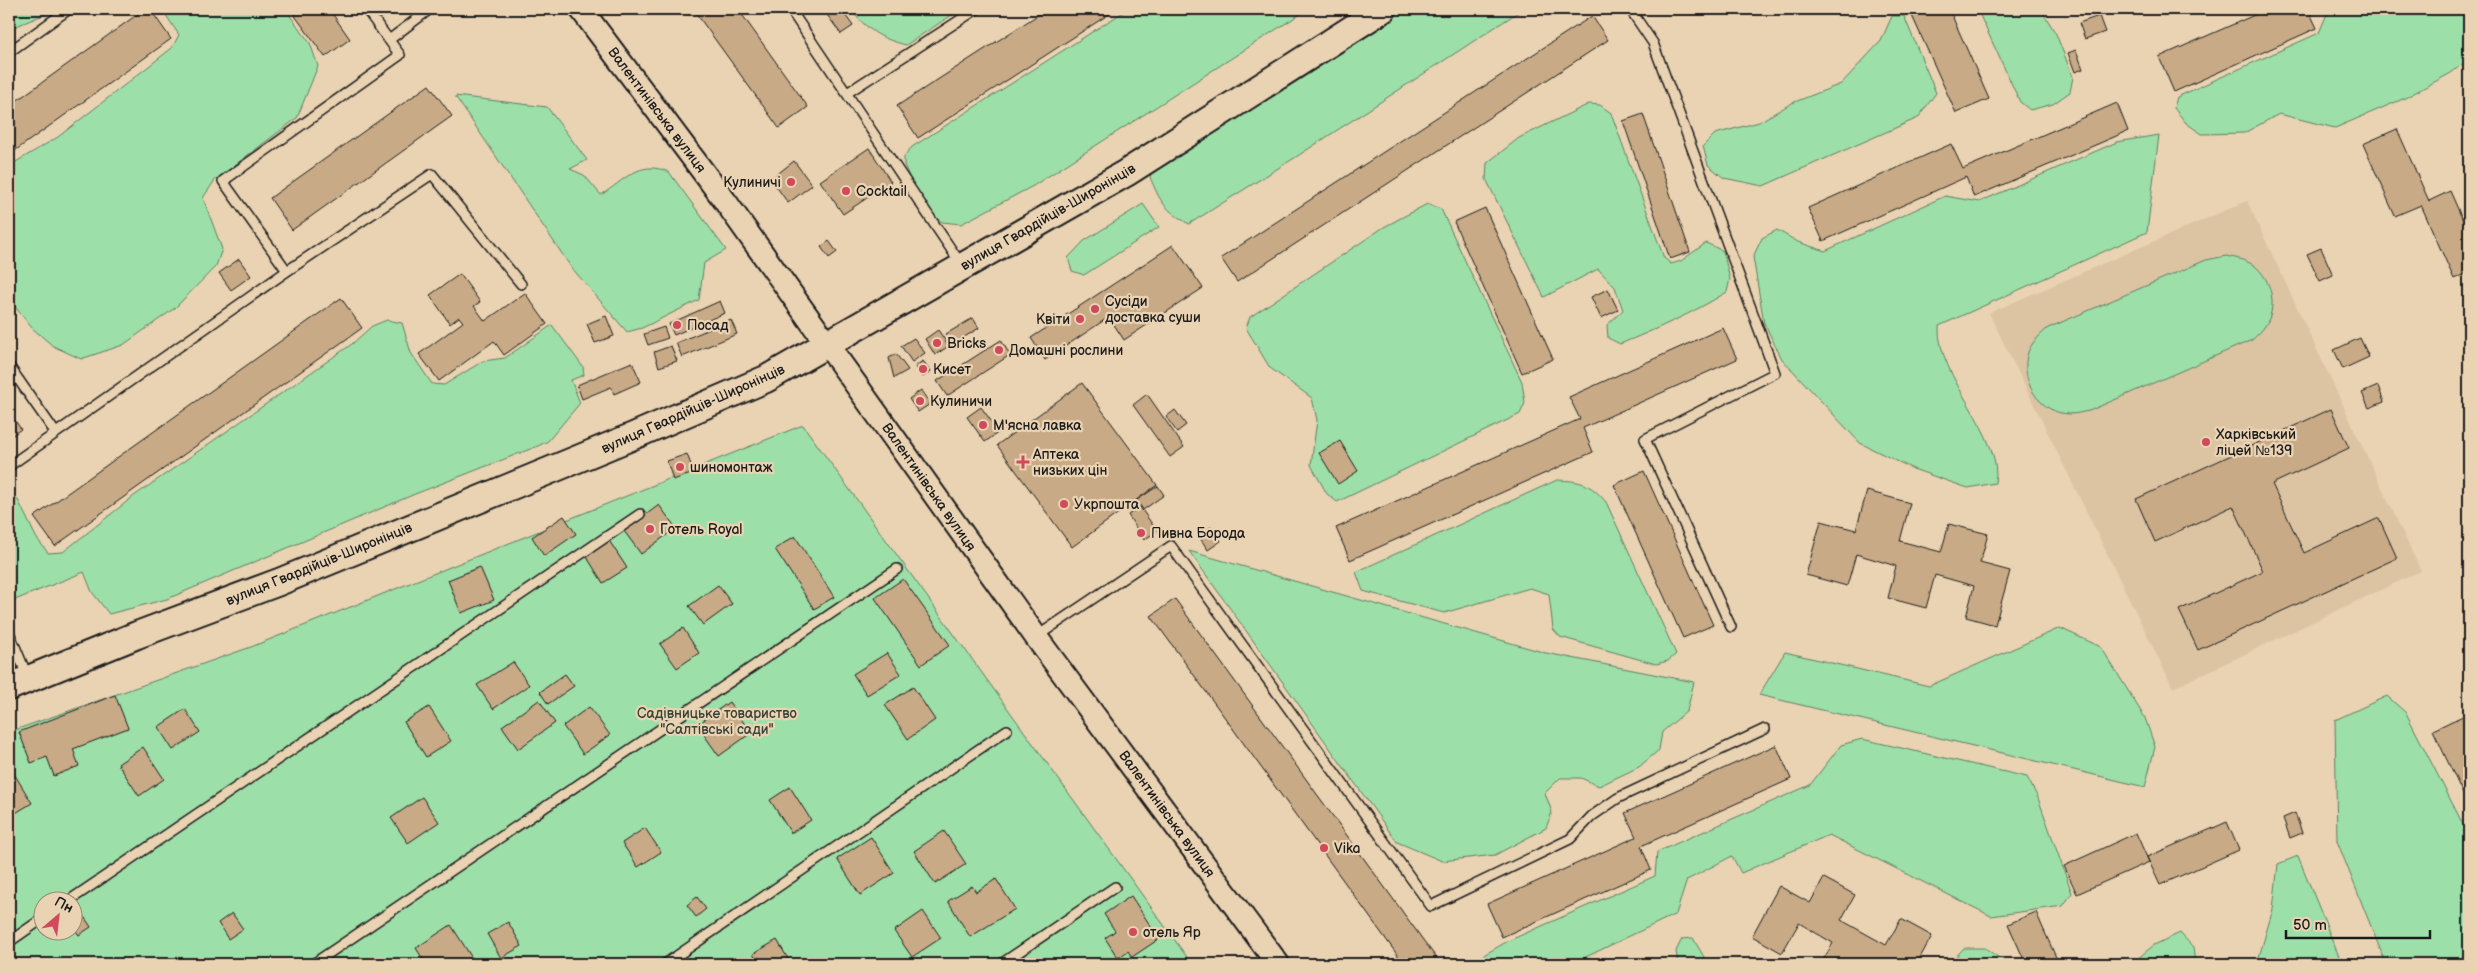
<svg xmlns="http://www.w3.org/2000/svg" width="2478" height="973" font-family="'Balsamiq Sans',sans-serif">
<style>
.built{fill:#dcc4a3}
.green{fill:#9ddfa9;stroke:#5c7e62;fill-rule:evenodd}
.building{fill:#c8ab86;stroke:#1c1c1c}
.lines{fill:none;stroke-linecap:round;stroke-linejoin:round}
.service-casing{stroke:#1c1c1c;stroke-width:12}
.tertiary-casing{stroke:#1c1c1c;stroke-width:26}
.secondary-casing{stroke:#1c1c1c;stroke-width:30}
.service{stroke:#ead3b3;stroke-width:9}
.tertiary{stroke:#ead3b3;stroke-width:22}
.secondary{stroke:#ead3b3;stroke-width:26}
.poi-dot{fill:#d1495b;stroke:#ead3b3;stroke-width:2}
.labels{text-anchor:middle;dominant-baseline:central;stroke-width:4.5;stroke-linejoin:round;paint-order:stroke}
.street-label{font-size:14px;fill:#1c1c1c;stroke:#ead3b3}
.poi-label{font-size:14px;fill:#1c1c1c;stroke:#ead3b3;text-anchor:start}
.park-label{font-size:14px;fill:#364338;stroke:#ead3b3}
</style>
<rect width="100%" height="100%" fill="#ead3b3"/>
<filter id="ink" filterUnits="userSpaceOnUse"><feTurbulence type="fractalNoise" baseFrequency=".02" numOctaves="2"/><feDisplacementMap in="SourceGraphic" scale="10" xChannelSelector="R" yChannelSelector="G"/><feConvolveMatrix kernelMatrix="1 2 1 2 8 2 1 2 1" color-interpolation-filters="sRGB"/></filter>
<g filter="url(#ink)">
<path class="built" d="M2247 201 2421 571 2173 688 1989 313Z"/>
<path class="green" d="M9 9H58L9 29Z
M162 9H285L310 43 318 66 297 118 215 180 203 198 222 249 216 266 175 308 123 345 81 359 53 346 32 328 9 299V166L58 137 172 48 179 35Z
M849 9H961L906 45C878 38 869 30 849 9Z
M1128 9H1308L1033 186 961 224 942 222 935 217 913 185 904 165V156L912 147Z
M1399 9H1523L1296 157 1189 224C1165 210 1160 202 1150 177L1154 163Z
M1977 9H2041L2056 34 2073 77 2070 92 2053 104 2030 110 2020 102Z
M2329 9H2469V59L2451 73 2403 99 2335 128 2279 114 2244 133 2202 134 2186 123 2174 108 2177 97 2319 33Z
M1892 16H1904L1936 93 1918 118 1763 186 1724 178 1708 165 1703 146 1715 134 1759 122 1792 103 1841 84 1881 41Z
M455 96 547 107 587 160 570 169 584 175 601 195C625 180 639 159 669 172L726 250 704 263 699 300 642 328 627 332 571 267Z
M1589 104 1600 105 1611 113 1664 258 1671 264 1681 261 1706 243 1723 251 1730 279 1727 292C1693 313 1657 329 1620 344L1608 338 1607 325 1623 310 1615 287 1598 269 1544 297 1486 179 1487 163 1519 138Z
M2159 135 2147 232 1939 326C1936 377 2005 437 1995 483L1968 488 1913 469 1860 443 1782 359 1764 323 1753 257 1762 238 1777 230 1798 242 1825 251 1945 196 1979 202 2117 142Z
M1143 204 1159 227 1084 275 1072 271 1068 258 1084 241Z
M1427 204 1441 209 1522 382 1525 403 1520 414 1337 502 1327 494 1311 465 1317 420 1312 398 1270 368 1246 328 1250 317 1384 227Z
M2226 256C2236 258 2246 260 2255 266 2272 280 2278 308 2265 326 2262 331 2256 336 2252 340L2089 411C2083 412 2076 414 2070 414 2039 414 2019 380 2028 352 2032 342 2040 335 2048 328L2206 260Z
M387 320 402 323 411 353 432 384 444 385 483 361 505 358 552 325 583 367 584 375 571 380 580 403 548 441 538 446 415 494 167 599 109 614 92 592 84 572 15 600 9 593V498L18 500 36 537 48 553 63 552 134 496 352 344 372 326Z
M803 425 1192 964H9V732L251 647ZM42 900H72V930H42Z
M1557 480C1581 481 1590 483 1606 502L1676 654 1668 661 1656 664 1560 637 1553 629 1549 594 1530 588 1444 613 1363 591 1356 572Z
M1189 551 1546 653 1694 682 1687 711 1662 732 1659 750 1639 767 1599 786 1581 778H1560L1545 793 1552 812 1546 828 1495 855 1442 861 1397 842Z
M2060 628 2101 647 2145 718 2155 747 2145 787 1759 695 1785 652 1929 686Z
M2387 696 2406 713 2469 836V964H2386L2337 841 2335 720Z
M1862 739 2027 777 2038 798 2072 893 2063 906 1991 916 1829 835 1741 873 1732 856 1687 880 1676 914 1571 964H1468L1508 941 1655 876 1657 852 1810 785 1841 745Z
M2298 856 2342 964H2257L2273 909 2278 864Z
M2180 933 2193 947 2195 964H2131L2154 945Z
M1693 938 1708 964H1678L1676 951 1682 939Z
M1964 948H1985L2008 964H1949Z"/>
<path class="building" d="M145 9H150L171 39 9 155V106Z
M290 9H329L350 39 325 57Z
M693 9H738L808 107 779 128Z
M830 9H841L853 26 841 34 825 12Z
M1047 9H1117L918 138 897 106Z
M1909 9H1949L1989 99 1956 113Z
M2268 9H2308L2317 28 2174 92 2159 57Z
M1592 16 1608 40 1237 282 1221 258Z
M2099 16 2105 32 2085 39 2079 23Z
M2076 50 2083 69 2075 72 2068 53Z
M429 85 452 116 292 230 270 198Z
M2117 103 2128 131 1974 197 1966 177 1823 241 1808 208 1951 144 1963 169Z
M1643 114 1690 252 1670 259 1623 121Z
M2397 129 2429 201 2450 191 2469 234V272L2454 279 2421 205 2395 216 2363 144Z
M869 148 891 182 843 214 820 181Z
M794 161 812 185 788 203 771 179Z
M1485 208 1553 359 1522 373 1454 222Z
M829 241 837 252 829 258 821 247Z
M1173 245 1203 288 1124 340 1109 317 1045 360 1031 338Z
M2321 248 2333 275 2320 281 2307 254Z
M239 259 251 276 231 290 219 273Z
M460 274 480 302 474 306 485 321 525 293 547 324 504 355 494 341 439 381 419 354 463 322 459 317 450 324 430 295Z
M1608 289 1618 310 1601 318 1591 297Z
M341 298 362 328 55 546 34 517Z
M720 301 725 313 674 335 669 324Z
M606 316 614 336 595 343 587 324Z
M973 318 979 328 953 344 946 334Z
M731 320 737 334 682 357 676 343Z
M664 327 668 338 648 345 644 334Z
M1723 328 1737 359 1583 428 1593 452 1350 560 1336 528 1580 419 1569 397Z
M938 330 949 346 935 355 925 339Z
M914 338 925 353 912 362 901 346Z
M2360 338 2369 357 2343 369 2334 350Z
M1001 340 1010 355 947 396 937 381Z
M671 346 677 361 659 367 654 352Z
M896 354 908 370 894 378 889 358Z
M923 361 931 371 923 377 915 366Z
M632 362 641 382 614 394 611 387 582 399 577 385Z
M1082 383 1157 485 1072 547 997 445Z
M2378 386 2384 402 2369 408 2362 393Z
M921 390 930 404 918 412 909 399Z
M1147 394 1184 447 1170 457 1133 405Z
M981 407 999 432 985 442 967 417Z
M2331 409 2349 448 2272 484 2304 553 2379 518 2397 558 2198 650 2179 610 2263 571 2233 506 2155 542 2136 499Z
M1175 410 1186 425 1177 432 1166 417Z
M9 412 21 429 9 438Z
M1340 441 1358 471 1338 484 1319 453Z
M687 454 694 473 673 480 667 461Z
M1644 471 1713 625 1683 638 1614 485Z
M1158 486 1164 495 1143 510 1137 500Z
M1867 491 1910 503 1900 541 1941 552 1949 524 1988 534 1980 563 2010 571 1995 625 1966 617 1974 586 1935 575 1926 608 1888 598 1896 566 1856 554 1847 586 1806 575 1821 521 1856 530Z
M659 505 676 528 641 554 624 531Z
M1140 507 1157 531 1144 540 1128 515Z
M564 516 576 534 544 556 532 537Z
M1211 527 1221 541 1208 550 1198 535Z
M795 536 834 597 814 609 775 549Z
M608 539 627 568 603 583 585 554Z
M480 567 494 600 461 613 448 580Z
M903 579 950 645 921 665 875 598Z
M718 585 732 604 703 625 689 606Z
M1175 599 1423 940 1441 964H1404L1151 616Z
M683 628 699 653 677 668 660 644Z
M887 653 901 674 867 695 853 674Z
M513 662 529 685 493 709 477 685Z
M565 674 574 686 548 704 540 692Z
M913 687 935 720 908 739 885 705Z
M115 695 128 728 73 749 79 766 54 776 47 757 31 763 19 732Z
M539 700 555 723 518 749 502 726Z
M729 702 751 733 719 756 697 725Z
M429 707 451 741 426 757 404 722Z
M589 707 610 735 583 754 563 726Z
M185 709 200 732 173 750 158 727Z
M2465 715 2469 724V807L2433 730Z
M1776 745 1791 779 1641 846 1651 870 1502 937 1487 904 1636 837 1625 813Z
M143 747 164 779 139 796 118 764Z
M13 772 32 803 9 817V775Z
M790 787 811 820 791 833 770 800Z
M422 797 439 822 408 843 391 818Z
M2295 813 2302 833 2290 838 2283 818Z
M2227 822 2239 850 2160 885 2147 857Z
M645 828 661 852 638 867 622 843Z
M944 831 966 864 935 884 914 851Z
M2136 833 2149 862 2077 894 2064 866Z
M871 837 894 873 860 895 837 859Z
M1824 878 1855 895 1841 920 1886 945 1901 919 1932 936 1917 963 1920 964H1821L1833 943 1799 923 1782 953 1752 936 1779 886 1810 903Z
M996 879 1015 909 970 937 948 901 972 886 976 892Z
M1131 896 1159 939 1132 957 1128 951 1118 958 1105 938 1115 931 1104 914Z
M697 897 706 909 696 917 687 905Z
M923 911 941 938 912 957 894 931Z
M81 912 91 927 79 935 72 926V918Z
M2036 912 2042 926 2059 964H2026L2008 924Z
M232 913 243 929 228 939 218 923Z
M508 922 522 946 501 958 487 934Z
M451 925 472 958 463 964H426L416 948Z
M777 940 791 964H759L753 954Z"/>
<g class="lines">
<g class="service-casing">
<path id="service" d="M790 9 961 264
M1630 9 1653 43 1775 373 1645 439 1731 627
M389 40 430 9
M9 52 69 9
M847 93 977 9
M287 271 223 181 400 55 366 9
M9 366 55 432
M9 466 287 271 432 174 521 284
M9 632 28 678
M1036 637 1171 546 1431 906 1570 839 1592 816 1618 798 1765 729
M70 900 640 514
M9 942 42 919
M313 964 897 569
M665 964 1007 730
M1001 964 1115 887"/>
</g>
<g class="tertiary-casing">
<path id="tertiary" d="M581 9 725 201 1036 637 1278 964"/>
</g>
<g class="secondary-casing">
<path id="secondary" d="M9 687 137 635 279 582 631 437 766 379 1126 173 1383 9"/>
</g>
<use href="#service" class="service"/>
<use href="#tertiary" class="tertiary"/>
<use href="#secondary" class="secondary"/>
</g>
</g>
<g class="poi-dot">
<circle cx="791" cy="182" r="5"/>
<circle cx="846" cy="191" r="5"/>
<circle cx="1095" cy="309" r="5"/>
<circle cx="1080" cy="319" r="5"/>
<circle cx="677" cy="325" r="5"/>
<circle cx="937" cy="343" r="5"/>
<circle cx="999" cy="350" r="5"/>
<circle cx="923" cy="369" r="5"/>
<circle cx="920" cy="401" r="5"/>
<circle cx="983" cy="425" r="5"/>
<circle cx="2206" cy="442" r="5"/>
<path d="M1020.5 454.5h5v5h5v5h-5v5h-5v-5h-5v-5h5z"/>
<circle cx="680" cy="467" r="5"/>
<circle cx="1064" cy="504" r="5"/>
<circle cx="650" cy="529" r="5"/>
<circle cx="1141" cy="533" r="5"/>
<circle cx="1324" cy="848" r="5"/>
<circle cx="1133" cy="932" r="5"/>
</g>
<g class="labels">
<g class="street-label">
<text transform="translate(657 110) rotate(53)">Валентинівська вулиця</text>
<text transform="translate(1048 217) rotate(-30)">вулиця Гвардійців-Широнінців</text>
<text transform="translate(693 409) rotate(-24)">вулиця Гвардійців-Широнінців</text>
<text transform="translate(929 487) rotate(55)">Валентинівська вулиця</text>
<text transform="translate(319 564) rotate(-22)">вулиця Гвардійців-Широнінців</text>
<text transform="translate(1167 814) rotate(54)">Валентинівська вулиця</text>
</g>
<g class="poi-label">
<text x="781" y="182" text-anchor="end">Кулиничі</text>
<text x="856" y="191">Cocktail</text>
<text x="1105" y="301">Сусіди<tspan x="1105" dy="16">доставка суши</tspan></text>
<text x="1070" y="319" text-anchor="end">Квіти</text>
<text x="687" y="325">Посад</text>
<text x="947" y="343">Bricks</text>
<text x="1009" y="350">Домашні рослини</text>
<text x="933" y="369">Кисет</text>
<text x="930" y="401">Кулиничи</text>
<text x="993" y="425">М'ясна лавка</text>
<text x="2216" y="434">Харківський<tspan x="2216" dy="16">ліцей №139</tspan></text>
<text x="1033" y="454">Аптека<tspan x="1033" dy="16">низьких цін</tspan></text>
<text x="690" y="467">шиномонтаж</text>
<text x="1074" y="504">Укрпошта</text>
<text x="660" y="529">Готель Royal</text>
<text x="1151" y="533">Пивна Борода</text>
<text x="1334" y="848">Vika</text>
<text x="1143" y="932">отель Яр</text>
</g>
<g class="park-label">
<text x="717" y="713">Садівницьке товариство<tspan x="717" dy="16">"Салтівські сади"</tspan></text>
</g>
</g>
<rect width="2478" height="973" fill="none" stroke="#ead3b3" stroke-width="30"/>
<rect x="15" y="15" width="2448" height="943" fill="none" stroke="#1c1c1c" stroke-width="2" filter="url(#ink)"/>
<g transform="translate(58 916) rotate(28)"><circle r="24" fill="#ead3b3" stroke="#988a77"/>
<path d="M0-4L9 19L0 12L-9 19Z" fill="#d1495b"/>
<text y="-8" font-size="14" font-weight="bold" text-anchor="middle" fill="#1c1c1c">Пн</text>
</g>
<path d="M2286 930v8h144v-8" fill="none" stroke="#1c1c1c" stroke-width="2.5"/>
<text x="2293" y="930" font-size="15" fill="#1c1c1c" stroke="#ead3b3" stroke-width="4" paint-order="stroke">50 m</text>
</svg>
